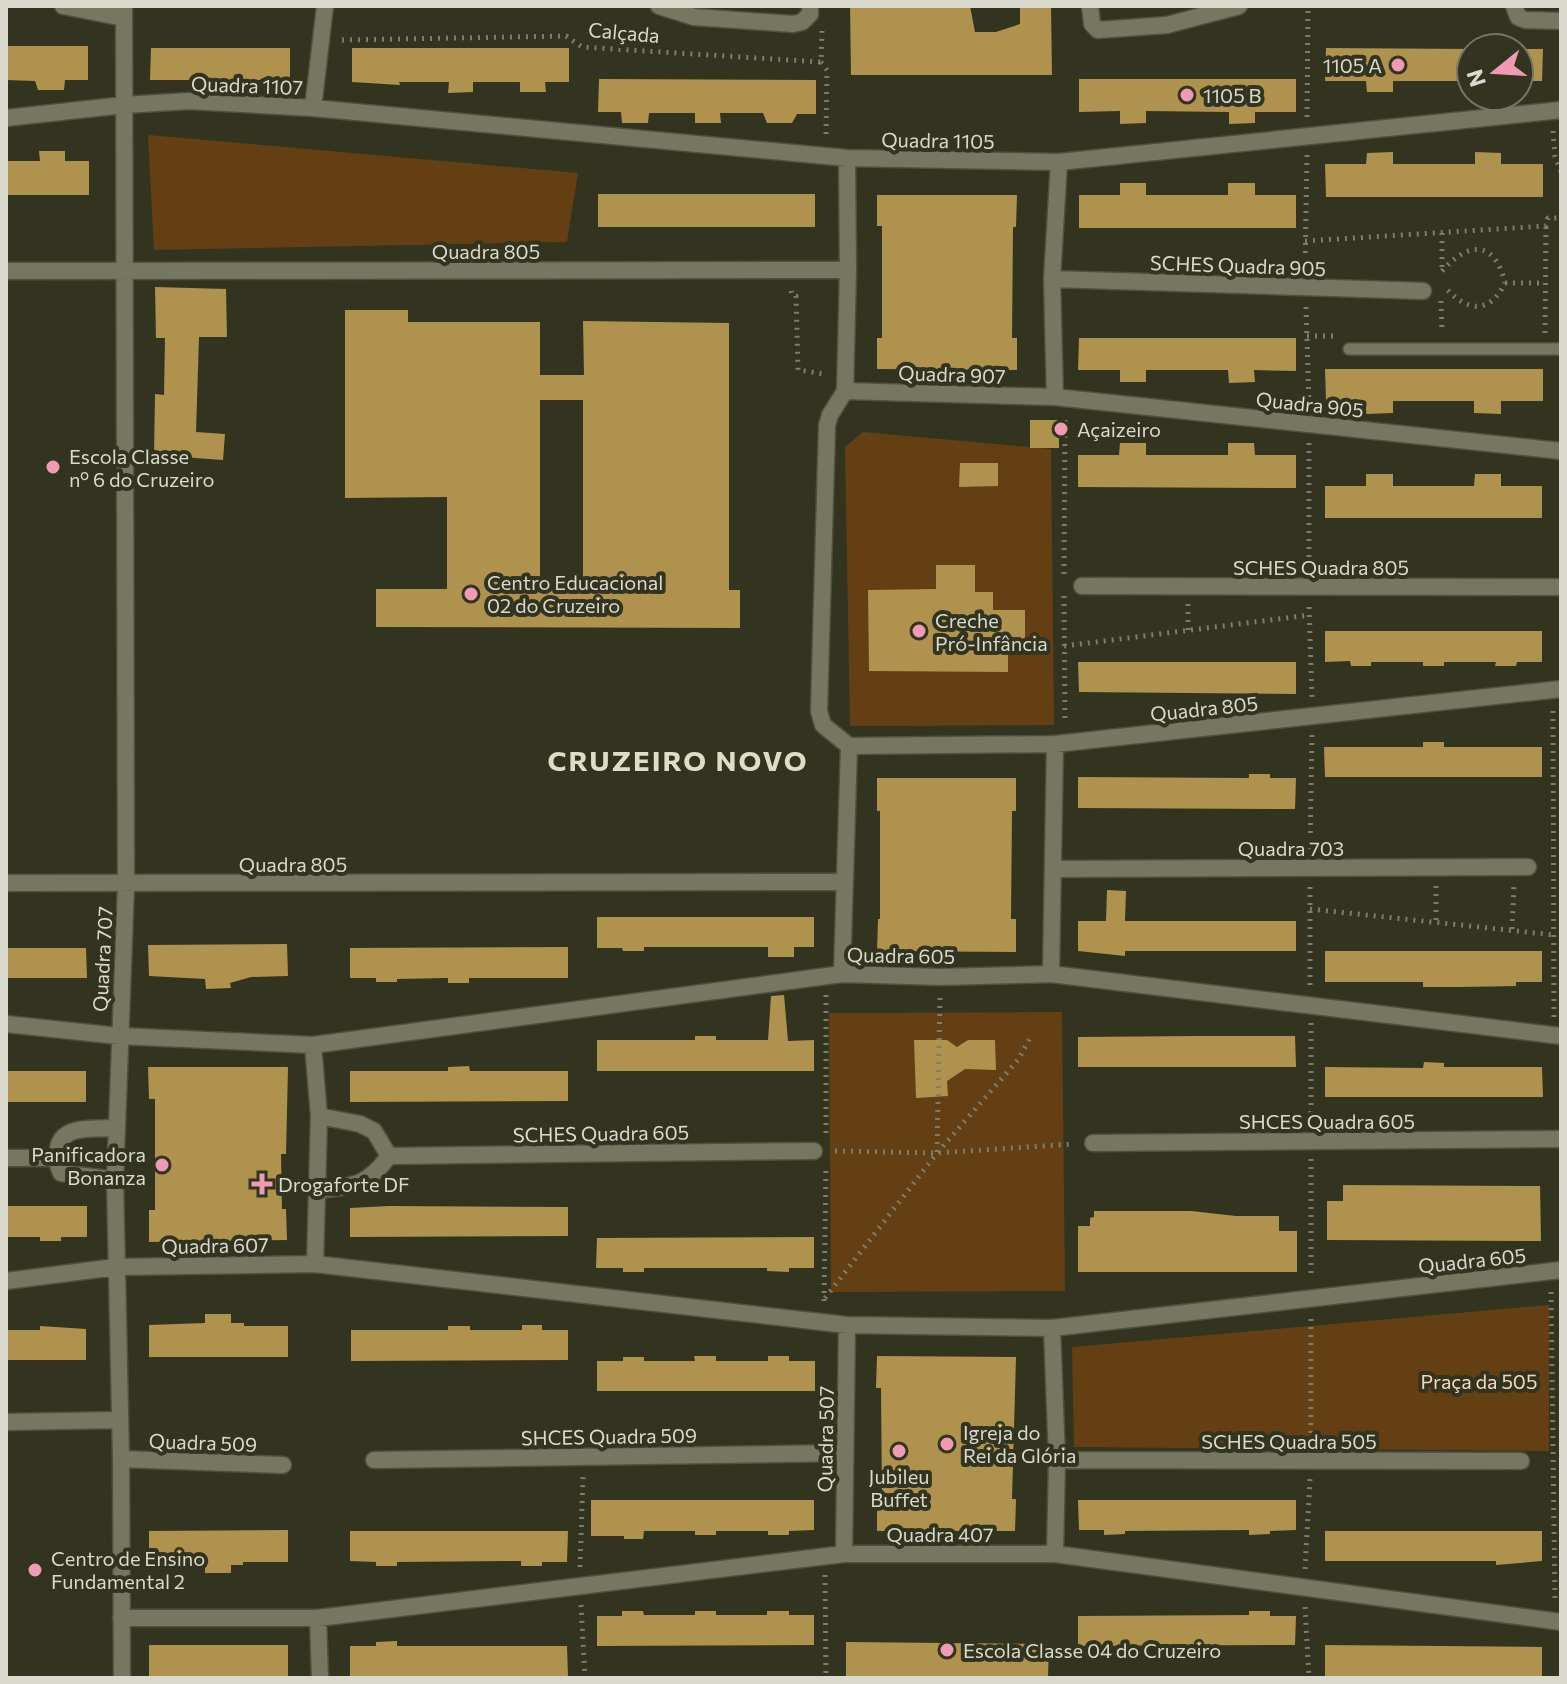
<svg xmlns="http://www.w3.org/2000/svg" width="1567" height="1684" font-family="Commissioner,sans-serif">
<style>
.green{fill:#643f13}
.building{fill:#af924e;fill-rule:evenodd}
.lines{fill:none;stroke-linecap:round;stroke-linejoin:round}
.lane-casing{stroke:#50503f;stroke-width:14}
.street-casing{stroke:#50503f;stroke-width:19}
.path{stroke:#7c7d6c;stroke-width:5;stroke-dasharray:2 6;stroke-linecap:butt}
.lane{stroke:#767760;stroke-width:11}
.street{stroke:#767760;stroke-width:16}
.poi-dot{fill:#f19ab4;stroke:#333420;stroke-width:3}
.labels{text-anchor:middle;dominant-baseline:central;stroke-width:8;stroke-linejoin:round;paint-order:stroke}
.street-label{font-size:20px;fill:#d9dacd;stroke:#333420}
.poi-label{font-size:20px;fill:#d9dacd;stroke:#333420;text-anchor:start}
.park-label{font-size:20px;fill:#f5d8bc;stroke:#333420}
.district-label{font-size:28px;font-weight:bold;letter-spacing:2px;fill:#dddec5;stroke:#333420}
</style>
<rect width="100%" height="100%" fill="#333420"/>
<path class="green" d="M148 135 578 173 567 242 154 250Z
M863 432 1051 449 1054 725 850 726 845 447Z
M1062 1012 1065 1291 831 1292 829 1013Z
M1549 1305V1451L1074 1447 1072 1347Z"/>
<path class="building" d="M850 6H970L975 32H996L1020 24V6H1051L1052 75H851Z
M6 46H88V80H65L64 90H38L35 81 6 80Z
M151 48H290V80H150Z
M352 48H569V82H545L546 92H520V82H473V92L448 93 449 82H399L400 85 352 82Z
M1326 48 1471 49V81H1393V92H1367L1366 81H1325Z
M1519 49H1543L1542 81H1519Z
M599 79 816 80V114H797L792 123H767L763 113H720L721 123H695V113H649L648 123H622L621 112H598Z
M1079 79H1296V112H1255V123L1229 124V112L1146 111V123L1120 124V111L1079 112Z
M39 151H65V161H89V195H6V161H40Z
M1393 152V164H1475V152L1501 153V164H1543V197H1326L1325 164H1366L1367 153Z
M1120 183H1146V195H1228V183H1255V195H1296V228H1079V195H1120Z
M598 194H815V227H598Z
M877 195H1017L1016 227H1013L1012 338H1017V370L877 369V338H882V226H877Z
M155 287 226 289 227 337H199L196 432 225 434 223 460 154 455 155 394 164 395 165 338H156Z
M345 310H408V322H540V375H584L583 321 729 323V590H740V628L376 627V589H447V497L345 498ZM540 400H583V590L540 589Z
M1079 338H1296V371L1254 370 1255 382 1229 383 1228 370H1146V382H1120V370H1078Z
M1325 369H1543V401H1501V414L1474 413V401H1393V413L1366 414V401H1326Z
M1030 420H1059V448H1030Z
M1120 443H1146V455H1228V443H1254L1255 455H1296V488L1078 487V455H1119Z
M960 463H998V486L959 487Z
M1366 474H1393V486H1474L1475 474H1501V486H1542V518H1325V486H1366Z
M936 565H975V592H993V610H1025V644L1008 645V672L869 671 868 590 936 589Z
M1325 631H1542V662H1517L1516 666H1495L1496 662H1444V666H1423V662H1371V666H1351L1350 661 1325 662Z
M1078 662H1296V694L1079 692Z
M1423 742H1444V747H1542V777H1325L1324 747H1423Z
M1249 774H1270V778H1296L1295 809 1078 808V777L1249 778Z
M877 778H1016V811H1012L1011 919H1016V952L877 951 878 919H880V811H877Z
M1107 890 1126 891 1125 921H1296V951H1125V956L1078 951V921H1106Z
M597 917H814V947H794V957H768V947H644V951H623L622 948H597Z
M287 944 288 976 251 977 230 983 231 988 206 989 205 979 149 976 148 945Z
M568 947V978H469V983H448V978L397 979V982H376V978H350V948Z
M6 948H86L87 978H6Z
M1325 951H1542V982H1516V986L1461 987H1423V982H1325Z
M784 995 788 1041 814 1040V1071H597V1040H695V1036H716V1040H768L771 996Z
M1197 1036H1295L1296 1067H1078V1037Z
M914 1040H947L957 1047 968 1040H995L996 1070 965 1069 947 1081 948 1096 916 1098Z
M1424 1062 1444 1063V1067H1542L1543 1097H1325V1067L1423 1068Z
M469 1066 470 1071H568V1101L350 1102V1071H448V1067Z
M148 1067H288L286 1154H281L282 1209H286L287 1240 149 1242V1210H155V1099H149Z
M6 1071H86V1102H6Z
M1343 1185 1540 1186 1541 1241 1327 1240V1201H1343Z
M6 1206H87V1237H61V1241H40V1237H6Z
M389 1206 568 1207V1236L350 1237V1208Z
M1094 1211H1191L1236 1216H1279V1231H1297V1272H1078V1226H1090V1218L1094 1217Z
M814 1237V1268H789V1272L767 1271V1268H644V1272H623V1268H596L597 1238Z
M205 1314H231V1323H244V1326H288V1357H149V1325L205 1323Z
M522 1325H542V1330H568V1360L351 1361V1330H448V1326H470V1330H522Z
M40 1326 86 1329V1360H6V1330H40Z
M694 1356H716V1361H768V1356H789V1361H815V1391H597V1361H623V1357H644V1361H695Z
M877 1356 1016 1357 1012 1499H1016L1015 1531H877V1500H882L881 1388H876Z
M591 1500H814V1530L789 1531V1535H768V1531H716V1535H695V1531H644L643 1539H624V1536H591Z
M1078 1500H1296V1530L1270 1531V1534L1249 1535V1530L1125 1531V1534L1104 1535V1530H1079Z
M288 1530V1562H243V1565H231V1573H205V1564L149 1562V1531Z
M350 1531H568L567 1562H542V1566H521V1561L397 1562V1566H376V1562L350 1561Z
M1325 1531H1542V1561L1496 1565V1561H1325Z
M622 1611H643L644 1615H695V1611H716V1615H767V1611H789V1615H814V1645L597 1646V1616H622Z
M1249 1611H1270V1616H1296L1295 1645 1078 1646V1616L1249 1615Z
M397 1641V1646H567L568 1676 350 1677V1646H376V1642Z
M846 1642 1049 1644 1048 1678H846Z
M149 1645H288V1677H149Z
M1325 1645 1542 1647V1677H1325Z"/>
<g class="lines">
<g class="lane-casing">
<path id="lane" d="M1349 349H1561"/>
</g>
<g class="street-casing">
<path id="street" d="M63 6 124 18
M659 6 694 17 793 24 802 22 810 14V6
M1090 6 1092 24 1098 30 1167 25 1239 6
M1514 6 1518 17 1525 20 1561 21
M313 108 325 6
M6 118 124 105 189 101 313 108 847 158 1059 162 1561 110
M847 158 848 270 845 391 1055 397 1561 451
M6 271 848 270
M1052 279 1423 291
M845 391 830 415 827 425 819 711 823 725 849 746 1055 744 1561 689
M1055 397 1052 279 1059 162
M1082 586 1561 587
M1053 869 1528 867
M6 883 845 882
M842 974 849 746
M1051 974 1055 744
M6 1024 119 1036 313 1045 842 974 940 977 1051 974 1561 1036
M313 1045 319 1116 315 1264
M319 1116 360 1124 374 1131 389 1156
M1093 1143 1561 1139
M389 1156 814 1151
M6 1158H56
M115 1180 61 1173C57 1164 56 1158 58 1148 62 1124 97 1129 116 1128
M319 1190C354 1186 367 1186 389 1156
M6 1281 116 1267 315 1264 847 1325 1052 1328 1561 1270
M1052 1328 1057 1460 1055 1554
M6 1422 119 1420
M121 1459 283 1465
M374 1460 845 1453
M1057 1460 1521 1461
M844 1554 847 1325
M121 1618H318L844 1554H1055L1561 1622
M318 1618 320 1678
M122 1678 121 1459 115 1180 126 884 124 6"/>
</g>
<path class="path" d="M342 40 566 36 582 47 821 62 822 31
M821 62 827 70 826 136
M1307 117 1308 6
M1553 131 1555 156 1561 172
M1442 233V271
M1305 241 1546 226 1548 218H1561
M1305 269 1307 155
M1442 271C1468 241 1495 240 1505 283 1489 316 1465 311 1444 286
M1505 283H1545
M791 291 792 295 796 296 798 370 825 374
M1441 301 1442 331
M1306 307 1309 405
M1545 333 1546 226
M1307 336H1336
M1309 565V443
M1064 574 1065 416
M1064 596 1065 722
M1188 604V631
M1309 607 1312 697
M1064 646 1310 615
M1553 711 1554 1017
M1310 849 1312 735
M1436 886V921
M1310 887V985
M1310 909 1554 935
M1512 929 1514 886
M826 995V1137
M1311 1023V1121
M835 1151 937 1153 1073 1144
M937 1152 940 998
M1311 1159V1277
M1551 1292 1555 1602
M825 1298 937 1153 1018 1060 1030 1038
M824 1301 826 1167
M1311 1441V1319
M580 1567 583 1477
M1305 1569 1310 1479
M825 1575 826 1678
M581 1605 585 1678
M1305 1607 1309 1678"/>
<use href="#lane" class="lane"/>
<use href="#street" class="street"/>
</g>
<g class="poi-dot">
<circle cx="1398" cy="65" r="8"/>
<circle cx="1187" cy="95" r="8"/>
<circle cx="1061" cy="429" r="8"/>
<circle cx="53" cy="467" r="8"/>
<circle cx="471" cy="594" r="8"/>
<circle cx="919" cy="631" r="8"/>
<circle cx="162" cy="1165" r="8"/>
<path d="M258 1172h8v8h8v8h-8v8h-8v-8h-8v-8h8z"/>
<circle cx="947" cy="1444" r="8"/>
<circle cx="899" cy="1451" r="8"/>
<circle cx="35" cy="1570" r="8"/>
<circle cx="947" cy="1650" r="8"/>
</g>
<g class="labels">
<g class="street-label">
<text transform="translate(624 32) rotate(5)">Calçada</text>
<text transform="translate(247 85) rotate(2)">Quadra 1107</text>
<text transform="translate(938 140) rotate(1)">Quadra 1105</text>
<text x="486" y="251">Quadra 805</text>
<text transform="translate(1238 265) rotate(2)">SCHES Quadra 905</text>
<text transform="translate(952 374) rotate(2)">Quadra 907</text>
<text transform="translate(1310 404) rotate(6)">Quadra 905</text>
<text x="1321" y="567">SCHES Quadra 805</text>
<text transform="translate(1204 708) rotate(-6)">Quadra 805</text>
<text x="1291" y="848">Quadra 703</text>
<text x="293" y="864">Quadra 805</text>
<text transform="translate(901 955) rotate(1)">Quadra 605</text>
<text transform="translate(102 959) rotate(-87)">Quadra 707</text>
<text x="1327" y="1121">SHCES Quadra 605</text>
<text transform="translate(601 1133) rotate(-1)">SCHES Quadra 605</text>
<text transform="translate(215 1245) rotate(-1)">Quadra 607</text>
<text transform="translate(1472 1260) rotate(-6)">Quadra 605</text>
<text transform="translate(609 1436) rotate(-1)">SHCES Quadra 509</text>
<text transform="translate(825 1439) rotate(-89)">Quadra 507</text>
<text x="1289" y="1441">SCHES Quadra 505</text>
<text transform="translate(203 1442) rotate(2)">Quadra 509</text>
<text x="940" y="1534">Quadra 407</text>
</g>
<g class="poi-label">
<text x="1382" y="65" text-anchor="end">1105 A</text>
<text x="1203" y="95">1105 B</text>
<text x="1077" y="429">Açaizeiro</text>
<text x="69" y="456">Escola Classe<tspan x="69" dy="23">nº 6 do Cruzeiro</tspan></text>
<text x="487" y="582">Centro Educacional<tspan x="487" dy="23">02 do Cruzeiro</tspan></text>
<text x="935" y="620">Creche<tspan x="935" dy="23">Pró-Infância</tspan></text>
<text x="146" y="1154" text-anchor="end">Panificadora<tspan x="146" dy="23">Bonanza</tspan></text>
<text x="278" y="1184">Drogaforte DF</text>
<text x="963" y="1432">Igreja do<tspan x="963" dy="23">Rei da Glória</tspan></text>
<text x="899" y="1476" text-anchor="middle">Jubileu<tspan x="899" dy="23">Buffet</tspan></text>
<text x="51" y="1558">Centro de Ensino<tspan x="51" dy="23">Fundamental 2</tspan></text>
<text x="963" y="1650">Escola Classe 04 do Cruzeiro</text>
</g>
<g class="park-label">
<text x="1479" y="1381">Praça da 505</text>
</g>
<g class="district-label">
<text x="678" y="760">CRUZEIRO NOVO</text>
</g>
</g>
<rect width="1567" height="1684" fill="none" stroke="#d9dacd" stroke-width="16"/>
<g transform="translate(1495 72) rotate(252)"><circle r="38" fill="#333420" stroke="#757665" stroke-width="2"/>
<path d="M0-6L14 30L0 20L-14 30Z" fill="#f19ab4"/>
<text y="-12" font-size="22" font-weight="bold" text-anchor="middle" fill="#d9dacd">N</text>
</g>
</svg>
